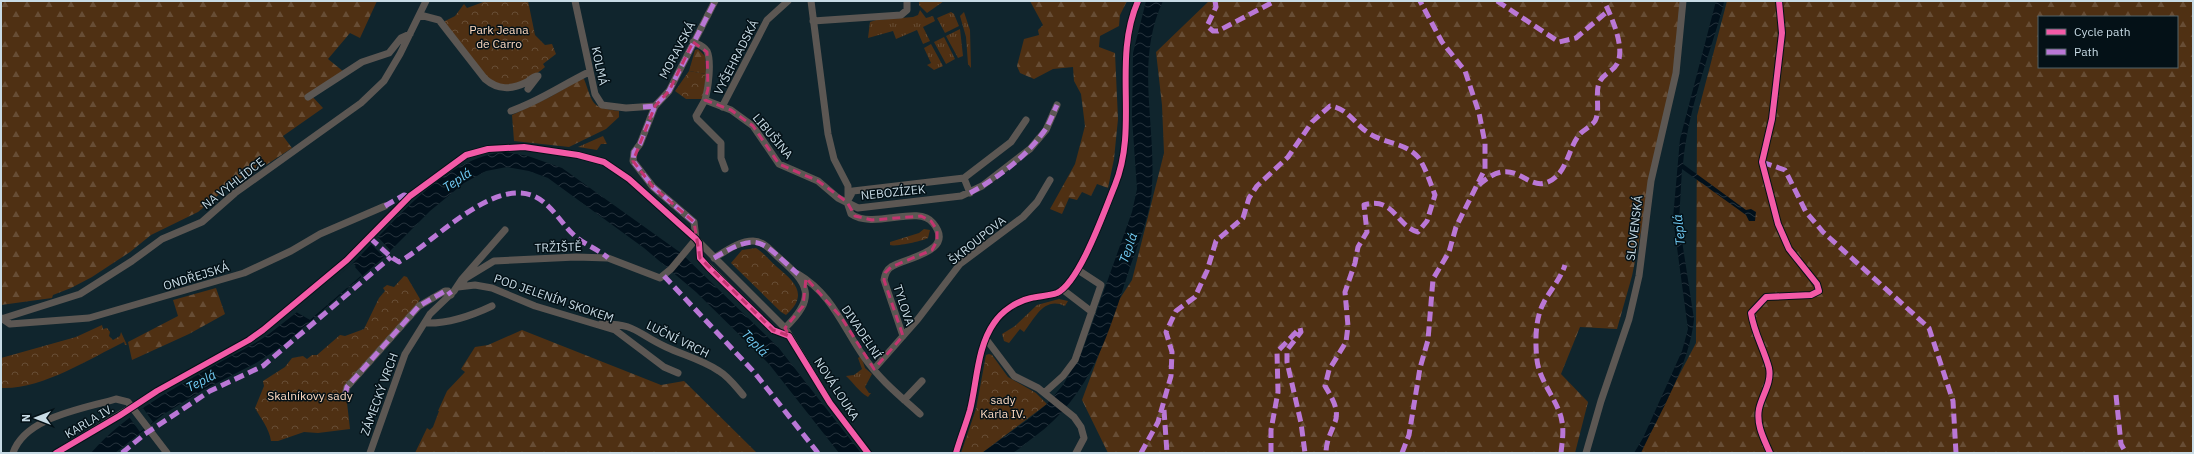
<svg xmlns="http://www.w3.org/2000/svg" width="2194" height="454" font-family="'IBM Plex Sans',sans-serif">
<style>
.grass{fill:url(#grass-tufts)}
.forest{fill:url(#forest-firs);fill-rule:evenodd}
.park{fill:url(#park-crowns)}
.water{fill:url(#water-waves)}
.pier{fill:#10252d}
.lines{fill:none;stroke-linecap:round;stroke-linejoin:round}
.minor{stroke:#5c5753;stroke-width:7}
.quiet{stroke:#ba77d6;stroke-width:5;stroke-dasharray:10 5;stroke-linecap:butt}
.cycleway-casing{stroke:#041117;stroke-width:8}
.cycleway{stroke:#f35aa7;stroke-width:6}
.marked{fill:none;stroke:#c33570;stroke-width:3;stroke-dasharray:8 5;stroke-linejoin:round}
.labels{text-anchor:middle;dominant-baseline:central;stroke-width:3;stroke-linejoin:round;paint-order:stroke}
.park-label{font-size:12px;fill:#fdd9c0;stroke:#041117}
.street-label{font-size:12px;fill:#c8dbe5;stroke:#041117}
.water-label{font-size:13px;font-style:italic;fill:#71cbf5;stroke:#041117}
</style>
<defs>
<pattern id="grass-tufts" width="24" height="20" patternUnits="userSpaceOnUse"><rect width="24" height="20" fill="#4f3013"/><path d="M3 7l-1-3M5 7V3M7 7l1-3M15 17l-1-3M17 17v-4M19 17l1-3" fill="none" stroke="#674d35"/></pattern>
<pattern id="forest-firs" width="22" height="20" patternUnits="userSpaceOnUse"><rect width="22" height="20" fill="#4f3013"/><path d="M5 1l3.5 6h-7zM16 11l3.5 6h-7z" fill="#674d35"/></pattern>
<pattern id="park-crowns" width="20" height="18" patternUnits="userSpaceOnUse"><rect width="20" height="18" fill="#4f3013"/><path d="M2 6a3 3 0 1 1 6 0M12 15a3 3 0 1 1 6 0" fill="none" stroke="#674d35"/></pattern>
<pattern id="water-waves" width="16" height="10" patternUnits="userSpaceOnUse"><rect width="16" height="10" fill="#01101b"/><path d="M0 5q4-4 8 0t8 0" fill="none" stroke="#25323c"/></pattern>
</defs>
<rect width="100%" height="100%" fill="#10252d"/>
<path class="grass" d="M919 1H944L927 13 919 5Z
M920 10 926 18 933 16 935 21 923 27 930 41 923 44 917 30 896 39 893 31 868 38 870 22 876 20 913 17 918 15Z
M951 12 954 14 959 26 945 33 937 18Z
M964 12 970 30 971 68 968 64 966 37 960 16Z
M960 29 963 56 958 58 946 36Z
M944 37 955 59 946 64 934 42Z
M931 44 943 66 934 70 927 65 931 63 924 48Z
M603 136 607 144H601L597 150 578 147Z
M1059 299 1068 301 1065 306C1044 296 1035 318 1024 332L1020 329 1009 343 1004 341 1002 334 1015 326 1037 305Z
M861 356 865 368 872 374 865 387 869 393H871L868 397C858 391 854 383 846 376L854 375 862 369 858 358Z"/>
<path class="forest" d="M1 1H377L360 38 350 33 328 59 344 72 310 94 323 108 283 136 292 148 266 165 262 164 228 187 198 212 151 235 130 252 92 277 71 288 53 295 52 298 1 305Z
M1030 1H1127L1120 15 1119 26 1100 36 1099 47 1115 53 1118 119 1114 159 1108 188 1097 184 1091 196 1082 192 1077 200 1069 198 1062 214 1050 209 1075 164 1085 126 1081 94 1074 81 1073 67 1053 69 1034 79 1020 73 1017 66 1024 39 1039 35 1038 30 1043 25Z
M1209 1H1682L1684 19 1632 276 1617 329 1580 327 1561 374 1588 402 1575 453H1108L1082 400 1119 300 1132 280 1164 153 1162 105 1156 52Z
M1727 1H2193V453H1638L1696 343 1697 116ZM2039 17H2177V67H2039Z
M698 49 705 56 706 74 689 71 695 50Z
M581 79H584C594 105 590 107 619 111V117L606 129 569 147 514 141 512 115 550 97Z
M216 288 225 314 189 334 132 360 128 342 178 316 173 300Z
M522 330 661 385 684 381 757 453H415L427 428 430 430 433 427 439 411H438L447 391 465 372 461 369 475 347 488 345Z"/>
<path class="park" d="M486 1H528L535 35 545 45 552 44 556 54 543 64 545 67C536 75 520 85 507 87 487 88 456 39 444 24L445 21 455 16 464 4 467 8Z
M689 71 706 74 703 99H686L675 91Z
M924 229 930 230 928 238C923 241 895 247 890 245V242L919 233Z
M756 248C764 253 770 261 777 267 795 282 809 295 786 315L781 312 731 263 742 250Z
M404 276 407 277 420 299 417 306 345 385 350 429 318 433 304 432 278 441H271C269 428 261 419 255 408L264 386 263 381 285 367 292 358 303 356 307 359 312 355H317L340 335 345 336 364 329 379 298 385 291 383 288 387 285 394 287Z
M102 325 103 329 107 328 110 332 109 336 113 340 120 336 121 332 127 345H125L124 342C89 359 41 390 1 388V358L76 337Z
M989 354 992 355 1008 377 1036 393 1047 404 982 453H961L976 409 986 355Z"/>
<path class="water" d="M1146 1H1163C1135 60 1156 123 1152 186 1151 214 1139 241 1130 267 1109 332 1092 395 1034 437 1027 442 1019 450 1012 453 1004 454 990 453 982 453L1030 418 1047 404 1063 385 1082 352 1132 212 1137 189 1132 118 1133 53Z
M1716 1H1724L1723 7C1708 59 1688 110 1683 164L1746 210 1751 209 1756 212 1755 221H1749L1746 215 1682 169 1679 221 1694 319C1690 363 1660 413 1641 453H1634L1643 438 1682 351 1688 329 1673 218 1680 139Z
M505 152 528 156 562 168 681 253 778 347 861 453H839L769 364 696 292 644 248 548 178 529 171 507 167 486 171 464 183 430 211 384 257 282 346 256 363 203 390 164 414 115 453H91C127 412 177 387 224 360 239 352 255 344 269 334 298 312 328 287 354 262 395 222 444 157 505 152Z"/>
<path class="pier" d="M378 237 390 250 384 257 371 244Z
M353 263 356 266 355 267 362 275 310 320 296 312Z
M143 408 153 422 140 432 129 417Z"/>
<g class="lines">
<path class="minor" d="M575 1 595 94 602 105 626 108 655 106
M811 1 828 134 834 159 848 186V196
M420 15 439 20 485 79C498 90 511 90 527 82 531 79 533 76 538 76L528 89
M813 21 901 15 907 10V1
M693 42C698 44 704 46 707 51 712 62 708 89 705 100L731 110 753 126 779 164 818 181 838 198 858 208 961 196 982 186 1030 149 1046 130 1057 105
M308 97 362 62 389 53 401 38 410 34
M705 100 696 116 697 119 721 143V158L725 169
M722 107 767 20 788 1
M511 111C540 101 562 85 589 72
M964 178 970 193
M847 202 851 214C874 230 918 204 933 223 957 252 904 258 891 267 886 270 885 275 884 280L903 336
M847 202 853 191 964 178 1011 142 1026 120
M696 239 694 222 653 187 633 161 634 152 640 144 655 106 669 91 715 1
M696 239 785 328 830 403 868 453
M699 243 700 258 773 330 789 336
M714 258C726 251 739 241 753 241 764 241 771 251 778 257 809 284 817 297 785 328
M798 274C832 294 843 327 864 357 879 379 900 396 920 414
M458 287 466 278 494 261 576 257 608 258 660 278 671 269 696 239
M458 287 475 285 492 288 535 306 615 330 664 367 678 373
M1062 289 1092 312
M1 318 10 324 89 318 244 273 291 251 320 234 385 206
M1 319 80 294 132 261 162 239 202 222 235 193 361 103 384 81 400 54 426 1
M425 323C448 324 471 316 492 306
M601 324C636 323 637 334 666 347 683 355 703 360 719 371 729 377 736 387 743 395
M986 339 1014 376 1038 388 1074 417 1081 427 1084 438 1076 453
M874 369 918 319 960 264 1023 217 1037 202 1050 180
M1044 393 1063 376 1075 360 1101 285 1078 270
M345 395 347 387 419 306 445 291H448L451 295
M904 400 922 381
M13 453C25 417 83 409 116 399L128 402 167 453
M56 453 132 407
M370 453 405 354 430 314 454 291 462 279 505 230
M956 453C960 439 966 424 970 410 977 382 977 347 994 323 1002 311 1017 301 1031 298 1039 296 1049 296 1057 293 1080 282 1105 209 1115 185 1139 126 1112 60 1138 1
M1586 453 1601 401 1629 319 1639 276 1651 181 1676 73 1683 1"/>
<path class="quiet" d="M1215 1 1216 7 1207 26 1213 31H1218L1275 1
M1497 1 1559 42 1576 38 1609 10
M643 107 655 106
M1762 162 1785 170 1806 212 1823 232 1929 328 1953 401 1956 453
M1479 185C1515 152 1525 192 1548 182 1567 174 1568 149 1579 135 1583 130 1592 126 1595 121 1601 110 1594 92 1600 81 1605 72 1616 71 1619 59 1623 42 1611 16 1604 1
M970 193C998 178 1027 156 1045 130 1050 123 1053 113 1057 105
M385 206 404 195 409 196
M694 222 653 187 633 161 634 152 640 144 655 106 669 91 715 1
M370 238 391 257 399 262C433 243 489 181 531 195 550 201 561 224 575 236 585 245 598 249 608 258
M714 258C761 230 761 242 798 274
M664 276 754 372 818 453
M345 395 347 387 419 306 445 291H448L451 295
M2116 395 2121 444 2126 453
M1164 410 1167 453
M122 453 145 434 210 391 263 366 391 257
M1141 453 1158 422 1171 376 1172 352 1166 332 1176 311 1195 297 1207 271 1216 241 1243 218 1249 198 1257 186 1288 157 1312 122 1330 106C1348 108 1355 125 1370 134 1384 143 1405 143 1417 156 1424 163 1431 185 1435 195L1427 221 1418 232C1396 226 1394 196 1364 205L1367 232 1358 247 1355 263 1345 292 1348 326 1346 342 1329 370 1325 386C1331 396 1340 410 1335 422 1331 433 1326 441 1326 453
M1271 453V430L1278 392 1277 352 1300 328 1301 332 1287 350V362L1301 423 1305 453
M1402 453 1409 435 1420 368 1428 340 1433 279 1449 252 1456 227 1485 169V143L1479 113 1465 71 1442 42 1420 1
M1561 453C1562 443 1564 432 1562 422 1560 404 1539 381 1537 360 1535 342 1535 318 1544 302 1551 289 1560 280 1565 265"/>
<g class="cycleway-casing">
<path id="cycleway" d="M56 453 119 416 157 391 249 340 263 330 347 260 410 196 466 155 488 149 524 147 578 155 604 162 629 179 696 239 699 243 700 258 709 268 773 330 789 336 830 403 868 453
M956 453C960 439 966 424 970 410 977 382 977 347 994 323 1002 311 1017 301 1031 298 1039 296 1049 296 1057 293 1080 282 1105 209 1115 185 1139 126 1112 60 1138 1
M1770 453C1764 439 1756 425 1759 409 1762 395 1772 383 1769 368 1764 349 1754 333 1751 313L1766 297 1811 295 1819 291 1817 284 1789 249 1778 224 1762 162 1772 119 1782 33 1779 1"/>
</g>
<use href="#cycleway" class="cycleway"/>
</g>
<path class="marked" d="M693 42 707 52 708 89 705 100 731 110 753 126 779 164 818 181 847 202 855 216 872 220 921 216 931 221 937 230V241L932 250 891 267 885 273 884 280 903 336 874 369 841 317 806 278 803 306 785 328 789 336 773 330 700 258 694 222 653 187 633 161 655 106 669 91Z"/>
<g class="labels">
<g class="park-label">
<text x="499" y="29">Park Jeana<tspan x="499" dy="14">de Carro</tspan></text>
<text x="310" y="395">Skalníkovy sady</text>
<text x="1003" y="399">sady<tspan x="1003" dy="14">Karla IV.</tspan></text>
</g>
<g class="street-label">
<text transform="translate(677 50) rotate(-62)">MORAVSKÁ</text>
<text transform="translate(736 57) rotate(-63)">VYŠEHRADSKÁ</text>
<text transform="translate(600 66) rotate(78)">KOLMÁ</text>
<text transform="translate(773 136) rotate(50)">LIBUŠINA</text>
<text transform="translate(233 183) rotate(-38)">NA VYHLÍDCE</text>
<text transform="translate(893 192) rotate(-6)">NEBOZÍZEK</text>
<text transform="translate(1634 228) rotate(-83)">SLOVENSKÁ</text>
<text transform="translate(977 240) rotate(-39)">ŠKROUPOVA</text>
<text transform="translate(558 247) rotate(-2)">TRŽIŠTĚ</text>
<text transform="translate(196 276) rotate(-17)">ONDŘEJSKÁ</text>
<text transform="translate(554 298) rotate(19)">POD JELENÍM SKOKEM</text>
<text transform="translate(904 305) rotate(72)">TYLOVA</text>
<text transform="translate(862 332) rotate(56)">DIVADELNÍ</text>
<text transform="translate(678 339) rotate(26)">LUČNÍ VRCH</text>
<text transform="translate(837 389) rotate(57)">NOVÁ LOUKA</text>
<text transform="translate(379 394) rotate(-70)">ZÁMECKÝ VRCH</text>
<text transform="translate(89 421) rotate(-31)">KARLA IV.</text>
</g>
<g class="water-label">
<text transform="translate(457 180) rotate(-34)">Teplá</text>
<text transform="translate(1679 230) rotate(-96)">Teplá</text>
<text transform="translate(1128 248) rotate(-71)">Teplá</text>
<text transform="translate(755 343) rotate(46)">Teplá</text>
<text transform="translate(201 381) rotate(-27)">Teplá</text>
</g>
</g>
<rect width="2194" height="454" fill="none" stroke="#c8dbe5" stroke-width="4"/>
<rect x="2038" y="16" width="140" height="52" fill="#041117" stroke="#526269"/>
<rect x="2046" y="29" width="20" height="6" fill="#f35aa7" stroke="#526269"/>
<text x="2074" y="36" font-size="12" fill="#c8dbe5">Cycle path</text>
<rect x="2046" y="49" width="20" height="6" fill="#ba77d6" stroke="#526269"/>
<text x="2074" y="56" font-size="12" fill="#c8dbe5">Path</text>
<g transform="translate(36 418) rotate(270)" stroke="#041117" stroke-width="3" paint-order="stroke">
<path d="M0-3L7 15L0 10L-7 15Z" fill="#c8dbe5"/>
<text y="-6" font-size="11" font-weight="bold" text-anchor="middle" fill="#c8dbe5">N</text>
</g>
</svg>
